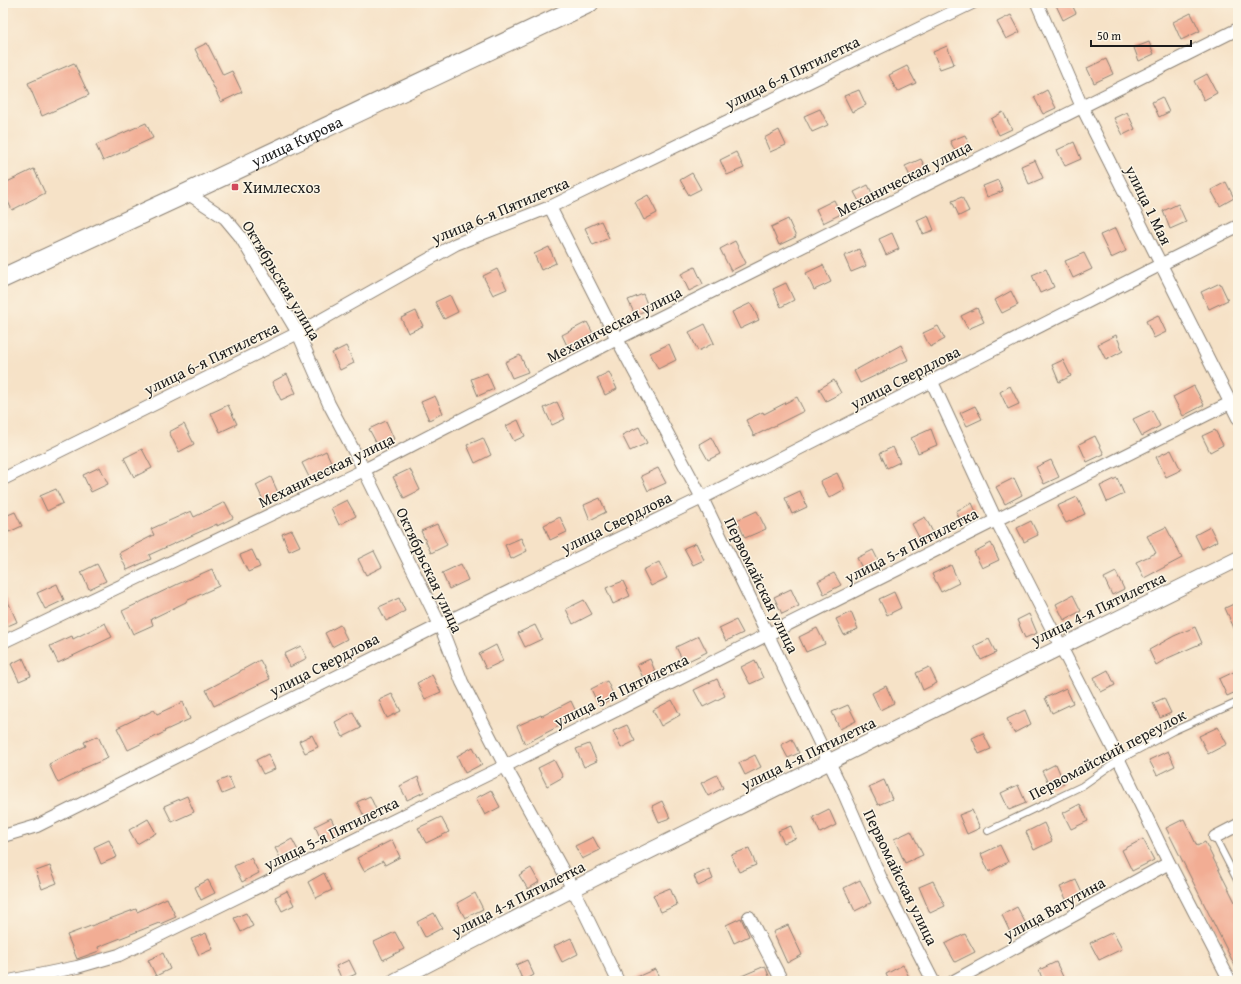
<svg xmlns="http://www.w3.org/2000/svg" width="1241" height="984" font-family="'Gentium Book Plus',serif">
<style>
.building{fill:#f2ad94}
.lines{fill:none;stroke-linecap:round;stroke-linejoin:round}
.service-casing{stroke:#897f72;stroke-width:8}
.minor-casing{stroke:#897f72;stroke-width:14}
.tertiary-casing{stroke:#897f72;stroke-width:17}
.primary-casing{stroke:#897f72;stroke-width:21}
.service{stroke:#fff;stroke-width:6}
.minor{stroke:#fff;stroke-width:12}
.tertiary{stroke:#fff;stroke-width:15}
.primary{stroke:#fff;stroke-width:19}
.poi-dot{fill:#d1495b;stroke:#fcf5e5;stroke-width:1.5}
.labels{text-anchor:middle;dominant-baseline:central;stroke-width:3;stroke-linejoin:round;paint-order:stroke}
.street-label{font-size:16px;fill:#1c1c1c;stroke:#fcf5e5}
.poi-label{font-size:16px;fill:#1c1c1c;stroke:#fcf5e5;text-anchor:start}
</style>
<rect width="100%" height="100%" fill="#fcf5e5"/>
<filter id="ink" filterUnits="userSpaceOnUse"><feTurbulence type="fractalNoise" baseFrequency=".025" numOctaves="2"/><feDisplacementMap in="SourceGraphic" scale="8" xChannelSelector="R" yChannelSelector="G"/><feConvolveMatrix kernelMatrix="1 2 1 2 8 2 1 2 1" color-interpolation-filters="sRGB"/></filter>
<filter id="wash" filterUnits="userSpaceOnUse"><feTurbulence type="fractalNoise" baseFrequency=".012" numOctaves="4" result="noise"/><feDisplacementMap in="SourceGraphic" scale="16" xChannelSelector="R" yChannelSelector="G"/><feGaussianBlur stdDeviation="0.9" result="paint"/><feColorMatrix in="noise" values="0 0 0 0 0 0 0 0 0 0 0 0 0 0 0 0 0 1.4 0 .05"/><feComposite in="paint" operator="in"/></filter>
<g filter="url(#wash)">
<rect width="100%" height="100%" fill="#f6e2c7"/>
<g id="blocks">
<path class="building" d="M1055 3H1071L1076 13 1063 20Z
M1191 13 1200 31 1181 40 1173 22Z
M1011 15 1020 32 1006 39 997 22Z
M1149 42 1154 54 1139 61 1134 48Z
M207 43 223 75 232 71 242 92 221 102 195 49Z
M947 46 954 64 940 69 933 52Z
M1106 59 1113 74 1094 83 1087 68Z
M74 63 89 95 42 116 28 83Z
M907 66 916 83 897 92 889 75Z
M1207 74 1217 93 1204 100 1194 81Z
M859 90 866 105 852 112 844 96Z
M1047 90 1056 108 1043 114 1034 97Z
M1162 97 1169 112 1159 117 1152 102Z
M820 109 828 125 812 132 804 116Z
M1003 112 1012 129 999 135 991 119Z
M1127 112 1135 129 1123 135 1114 118Z
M146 123 153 138 103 161 96 145Z
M779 130 786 145 770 152 764 138Z
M965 135 972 150 958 157 950 141Z
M1074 142 1081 159 1065 166 1057 150Z
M736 152 744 168 727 175 720 160Z
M921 159 928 173 912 180 905 166Z
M1035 160 1043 178 1029 184 1021 166Z
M34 169 45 193 12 210 3 191V184Z
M692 173 701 189 689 195 680 180Z
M998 180 1003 191 987 197 983 186Z
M1226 182 1234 198 1220 206 1211 190Z
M868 185 876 201 862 207 854 192Z
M648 195 657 213 644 220 635 202Z
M962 197 969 211 959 216 952 201Z
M834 200 841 214 823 223 816 209Z
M1178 204 1186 222 1170 229 1163 211Z
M928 215 934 230 923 234 917 220Z
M788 219 796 237 779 245 771 227Z
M601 221 609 238 593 245 585 228Z
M1116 228 1126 251 1111 258 1100 235Z
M892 233 899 249 886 255 879 239Z
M735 241 746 263 731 271 720 249Z
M549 247 556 263 541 270 534 254Z
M859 249 866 266 851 272 844 256Z
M1084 253 1092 269 1073 278 1065 261Z
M823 265 831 282 814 290 806 273Z
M695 267 703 284 689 291 681 274Z
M497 269 507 289 493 295 483 276Z
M1046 269 1054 287 1040 293 1032 275Z
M786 283 794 300 781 307 773 289Z
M1220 283 1228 300 1209 309 1201 292Z
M1011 291 1018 305 1002 313 995 300Z
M643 294 649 309 635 315 628 300Z
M450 295 458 312 444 319 435 302Z
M751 303 759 320 740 329 732 312Z
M977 308 984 322 968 329 961 316Z
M416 311 423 326 408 333 401 318Z
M1158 315 1166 332 1154 338 1146 321Z
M587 322 595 337 569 350 562 335Z
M705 324 714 343 698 351 689 332Z
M938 326 945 339 930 347 923 333Z
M1116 335 1123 351 1106 360 1098 344Z
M669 344 676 360 658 369 650 353Z
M901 345 908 360 860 383 854 371Z
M346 346 354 363 340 370 332 353Z
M520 355 528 372 512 378 505 362Z
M1063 360 1071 376 1059 382 1052 365Z
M609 372 617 389 605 395 597 378Z
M487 373 494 389 478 396 471 379Z
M287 374 296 393 281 400 272 382Z
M834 380 841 393 826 401 819 389Z
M1010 386 1019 404 1008 409 1000 392Z
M1194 386 1204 405 1183 416 1173 397Z
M435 396 443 413 429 420 421 402Z
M797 397 804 411 754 436 746 420 763 412 764 414Z
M557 402 565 419 552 425 544 408Z
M228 405 237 424 220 432 211 413Z
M975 406 982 419 967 426 960 413Z
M1152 410 1160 426 1142 436 1133 419Z
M518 420 525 436 514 441 506 426Z
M386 421 394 439 378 446 369 429Z
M184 424 194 444 179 452 169 432Z
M639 427 647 443 630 451 622 435Z
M931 429 937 445 918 453 911 438Z
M1215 430 1223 445 1210 452 1202 436Z
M1095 436 1104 454 1087 462 1079 444Z
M711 437 720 454 708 460 699 444Z
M483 438 491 455 475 463 467 445Z
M893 447 900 462 887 468 880 453Z
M142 449 152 468 134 477 124 458Z
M1171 450 1181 470 1166 477 1156 457Z
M326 451 334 468 310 479 302 463Z
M1051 460 1059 477 1044 484 1036 467Z
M100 467 108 484 91 492 83 475Z
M658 468 666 483 648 491 641 476Z
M410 469 420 490 404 498 393 477Z
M837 473 845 489 829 498 820 481Z
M271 477 280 497 265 504 256 485Z
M1014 478 1022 495 1005 504 996 487Z
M1117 478 1124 494 1107 502 1100 486Z
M56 489 63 503 47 511 40 496Z
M800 491 807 507 792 514 785 498Z
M1077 497 1085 514 1066 523 1057 506Z
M600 498 606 512 590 520 584 505Z
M347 500 356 516 339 525 331 508Z
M225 502 233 518 217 526V524L149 555 151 559 127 570 119 553 154 535 151 529 191 511 194 517Z
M972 503 978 516 962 524 956 511Z
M757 511 766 529 745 538 737 520Z
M15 512 22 526 9 532 3 517Z
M560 517 567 532 550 540 544 525Z
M925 517 936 538 923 545 912 524Z
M1031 521 1038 535 1024 542 1017 528Z
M437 524 447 545 431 553 421 531Z
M1166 527 1182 558 1144 578 1136 562 1156 553 1147 536Z
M1210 527 1217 541 1202 549 1195 535Z
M292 530 300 546 289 551 282 534Z
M521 538 527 551 511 559 505 545Z
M696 543 704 560 693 565 684 548Z
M991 543 999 560 982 568 974 552Z
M252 550 260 567 248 572 240 555Z
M873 550 881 566 865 574 857 558Z
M374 551 382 567 366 575 358 559Z
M659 562 667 578 651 586 643 570Z
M97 564 106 581 89 589 81 572Z
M461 564 468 580 449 589 442 573Z
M951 565 959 583 941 592 932 574Z
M212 569 219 586 186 601V602L151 619 153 625 133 634 122 611 178 584Z
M1116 572 1124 589 1112 595 1104 578Z
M834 573 841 585 824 594 818 581Z
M623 581 630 596 613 604 606 588Z
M57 584 64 600 45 609 37 593Z
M791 589 799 606 782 614 774 597Z
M3 590 17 622 3 628Z
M894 592 901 608 887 615 879 599Z
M1073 595 1081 611 1064 620 1056 604Z
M399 598 405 611 386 621 379 607Z
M584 600 592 614 573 624 566 609Z
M1238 602V637L1225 608Z
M851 612 858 629 844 635 836 619Z
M1029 614 1037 633 1025 638 1017 620Z
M736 620 743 633 726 641 719 628Z
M105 623 112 637 58 663 50 646 72 636 73 639Z
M340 625 347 639 332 647 325 633Z
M535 625 542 639 525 647 518 633Z
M1195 627 1202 643 1168 658 1156 665 1149 650 1174 636Z
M817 628 825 644 806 652 799 637Z
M699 636 707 652 684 663 676 647Z
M989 639 996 653 981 660 974 646Z
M496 645 503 661 486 669 479 654Z
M301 646 307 658 290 667 284 654Z
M23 658 31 676 19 681 11 664Z
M650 659 657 676 645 682 637 665Z
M260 660 270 679 214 706 206 690 240 672V671Z
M755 660 763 678 750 684 741 667Z
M929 667 937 683 923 690 916 673Z
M1108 670 1115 685 1101 692 1093 678Z
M1238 670V691L1227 696 1219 679Z
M432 675 441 692 425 699 417 683Z
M717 679 725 696 703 707 694 690Z
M607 681 615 698 599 706 591 689Z
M886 686 894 703 880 710 872 693Z
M1066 688 1073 703 1052 713 1045 698Z
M392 694 401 711 387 718 379 700Z
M1164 698 1171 713 1160 718 1153 703Z
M672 700 680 715 661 726 653 710Z
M571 701 578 716 525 744 517 726 541 715 542 716Z
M183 702 190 719 164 731 165 732 128 750 117 728 154 710 157 714Z
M848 705 856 721 840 729 832 712Z
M1025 710 1031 724 1014 733 1007 719Z
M353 712 361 728 343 737 335 722Z
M627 725 635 741 621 748 613 731Z
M1218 727 1227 744 1208 754 1199 736Z
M983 733 991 749 979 754 972 738Z
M312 735 318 747 305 753 299 741Z
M98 736 108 758 82 769V771L58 783 49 764 86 746 84 742Z
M792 739 799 753 788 758 781 745Z
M589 744 597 761 584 767 576 749Z
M473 747 482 764 465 773 457 756Z
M1168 751 1175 766 1157 775 1149 760Z
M268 754 275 769 263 774 256 760Z
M755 755 761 767 745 775 739 763Z
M554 760 563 777 547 786 538 768Z
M1056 764 1064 783 1051 789 1042 771Z
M717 775 723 788 708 796 701 783Z
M229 777 234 789 222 794 217 782Z
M418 777 424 792 407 800 400 786Z
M884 780 892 799 878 805 869 787Z
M1018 785 1026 803 1009 810 1001 793Z
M491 790 500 807 485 815 476 798Z
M187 796 194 812 172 822 164 806Z
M370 796 379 816 367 822 357 802Z
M662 801 670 818 659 822 652 806Z
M1080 804 1088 821 1071 829 1063 813Z
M829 809 836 825 820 833 813 817Z
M972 810 980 828 967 834 959 815Z
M441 817 449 832 426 843 418 828Z
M331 818 339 835 322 842 315 826Z
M148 819 156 833 137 844 129 830Z
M1184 819 1197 846 1205 842 1238 908V972L1166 828Z
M1044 823 1052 841 1034 850 1026 832Z
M791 826 796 838 784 843 778 831Z
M911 831 923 855 905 863 894 839Z
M593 837 600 850 582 859 575 846Z
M292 839 301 856 284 865 275 848Z
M1143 839 1154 860 1132 871 1122 850Z
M109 840 117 857 101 864 94 847Z
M392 840 400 857 385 865 383 861 364 871 357 858Z
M1000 845 1008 862 989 872 981 854Z
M749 848 756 865 739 872 731 855Z
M251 858 259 873 242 882 234 866Z
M50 866 57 883 42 889 36 871Z
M531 868 539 882 528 889 519 875Z
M709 869 713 879 698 886 694 876Z
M324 873 332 890 316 898 308 882Z
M208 880 215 893 201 900 195 887Z
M860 880 871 903 855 911 844 888Z
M1076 880 1083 895 1068 903 1060 887Z
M933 881 945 906 930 913 919 887Z
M670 888 677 905 661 912 653 895Z
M287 891 294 905 282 911 275 897Z
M475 893 483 909 465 918 457 903Z
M167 898 176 917 160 924 159 923 98 947 99 951 77 959 67 935 136 909 137 912Z
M1017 907 1026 924 1010 932 1002 915Z
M246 913 253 926 241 932 234 918Z
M434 913 442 928 425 937 417 922Z
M741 918 749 936 734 943 726 925Z
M788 925 802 955 787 963 773 932Z
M395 932 404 949 383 960 374 942Z
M1113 932 1122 949 1099 960 1090 943Z
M206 933 213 949 199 955 191 939Z
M965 934 975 952 955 962 945 944Z
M571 938 578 954 562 962 554 946Z
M163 953 170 969 156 976 148 960Z
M349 960 356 974 342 980 336 966Z
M527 960 534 975 523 981 516 965Z
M1056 962 1065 981H1043L1039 970Z
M903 965 911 981H889L886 974Z
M765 966 771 981H730Z
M655 969 661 981H628Z"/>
</g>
</g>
<g filter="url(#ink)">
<use href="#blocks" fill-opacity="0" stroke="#897f72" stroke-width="1"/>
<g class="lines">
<g class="service-casing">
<path id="service" d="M988 831 1082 786 1119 760 1173 731 1238 702
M1215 837 1238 882"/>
</g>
<g class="minor-casing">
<path id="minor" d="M1037 3 1082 107 1238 418
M187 193 225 218 240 236 298 333 329 404 364 470 440 625 462 682 505 766 573 889 618 981
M550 207 617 339 702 498 842 789 882 881 933 981
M932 382 996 520 1119 760 1169 863 1230 981
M3 479 298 333 456 244 550 207 972 3
M3 642 364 470 617 339 1238 29
M3 836 37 826 440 625 702 498 1160 265 1238 226
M1215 837 1238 825
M749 917 782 981
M9 981 77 967 119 955 505 766 1238 399
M954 981 1169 863"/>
</g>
<g class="tertiary-casing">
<path id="tertiary" d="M395 981 573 889 1238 559"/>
</g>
<g class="primary-casing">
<g id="primary">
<path id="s1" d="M3 278 187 193 589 3"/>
</g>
</g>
<use href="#service" class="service"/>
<use href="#minor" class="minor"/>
<use href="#tertiary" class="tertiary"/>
<use href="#primary" class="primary"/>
</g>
</g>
<rect class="poi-dot" x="231" y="183" width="8" height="8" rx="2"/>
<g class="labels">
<g class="street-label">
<text transform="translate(792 72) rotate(-26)">улица 6-я Пятилетка</text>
<text stroke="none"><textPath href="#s1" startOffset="324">улица Кирова</textPath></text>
<text transform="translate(904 178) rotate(-27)">Механическая улица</text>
<text transform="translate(1149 205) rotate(64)">улица 1 Мая</text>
<text transform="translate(500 210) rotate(-23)">улица 6-я Пятилетка</text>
<text transform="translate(282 280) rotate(59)">Октябрьская улица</text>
<text transform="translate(614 324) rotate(-27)">Механическая улица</text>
<text transform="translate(211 358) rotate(-26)">улица 6-я Пятилетка</text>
<text transform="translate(905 377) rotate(-27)">улица Свердлова</text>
<text transform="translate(326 470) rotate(-26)">Механическая улица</text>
<text transform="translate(616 522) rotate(-26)">улица Свердлова</text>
<text transform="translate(911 545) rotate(-27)">улица 5-я Пятилетка</text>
<text transform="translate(430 570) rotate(65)">Октябрьская улица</text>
<text transform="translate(762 585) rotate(64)">Первомайская улица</text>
<text transform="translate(1098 608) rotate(-26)">улица 4-я Пятилетка</text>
<text transform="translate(324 664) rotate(-27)">улица Свердлова</text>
<text transform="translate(621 690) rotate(-26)">улица 5-я Пятилетка</text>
<text transform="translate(808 753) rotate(-26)">улица 4-я Пятилетка</text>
<text transform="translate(1107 754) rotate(-28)">Первомайский переулок</text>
<text transform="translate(331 833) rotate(-26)">улица 5-я Пятилетка</text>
<text transform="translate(901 877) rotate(64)">Первомайская улица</text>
<text transform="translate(518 898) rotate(-27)">улица 4-я Пятилетка</text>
<text transform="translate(1054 908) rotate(-29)">улица Ватутина</text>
</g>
<g class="poi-label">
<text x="243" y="187">Химлесхоз</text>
</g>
</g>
<rect width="1241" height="984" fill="none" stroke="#fcf5e5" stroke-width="16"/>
<path d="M1091 40v6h100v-6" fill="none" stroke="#1c1c1c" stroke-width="2"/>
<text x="1097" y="40" font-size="12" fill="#1c1c1c" stroke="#fcf5e5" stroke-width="3" paint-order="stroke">50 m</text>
</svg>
